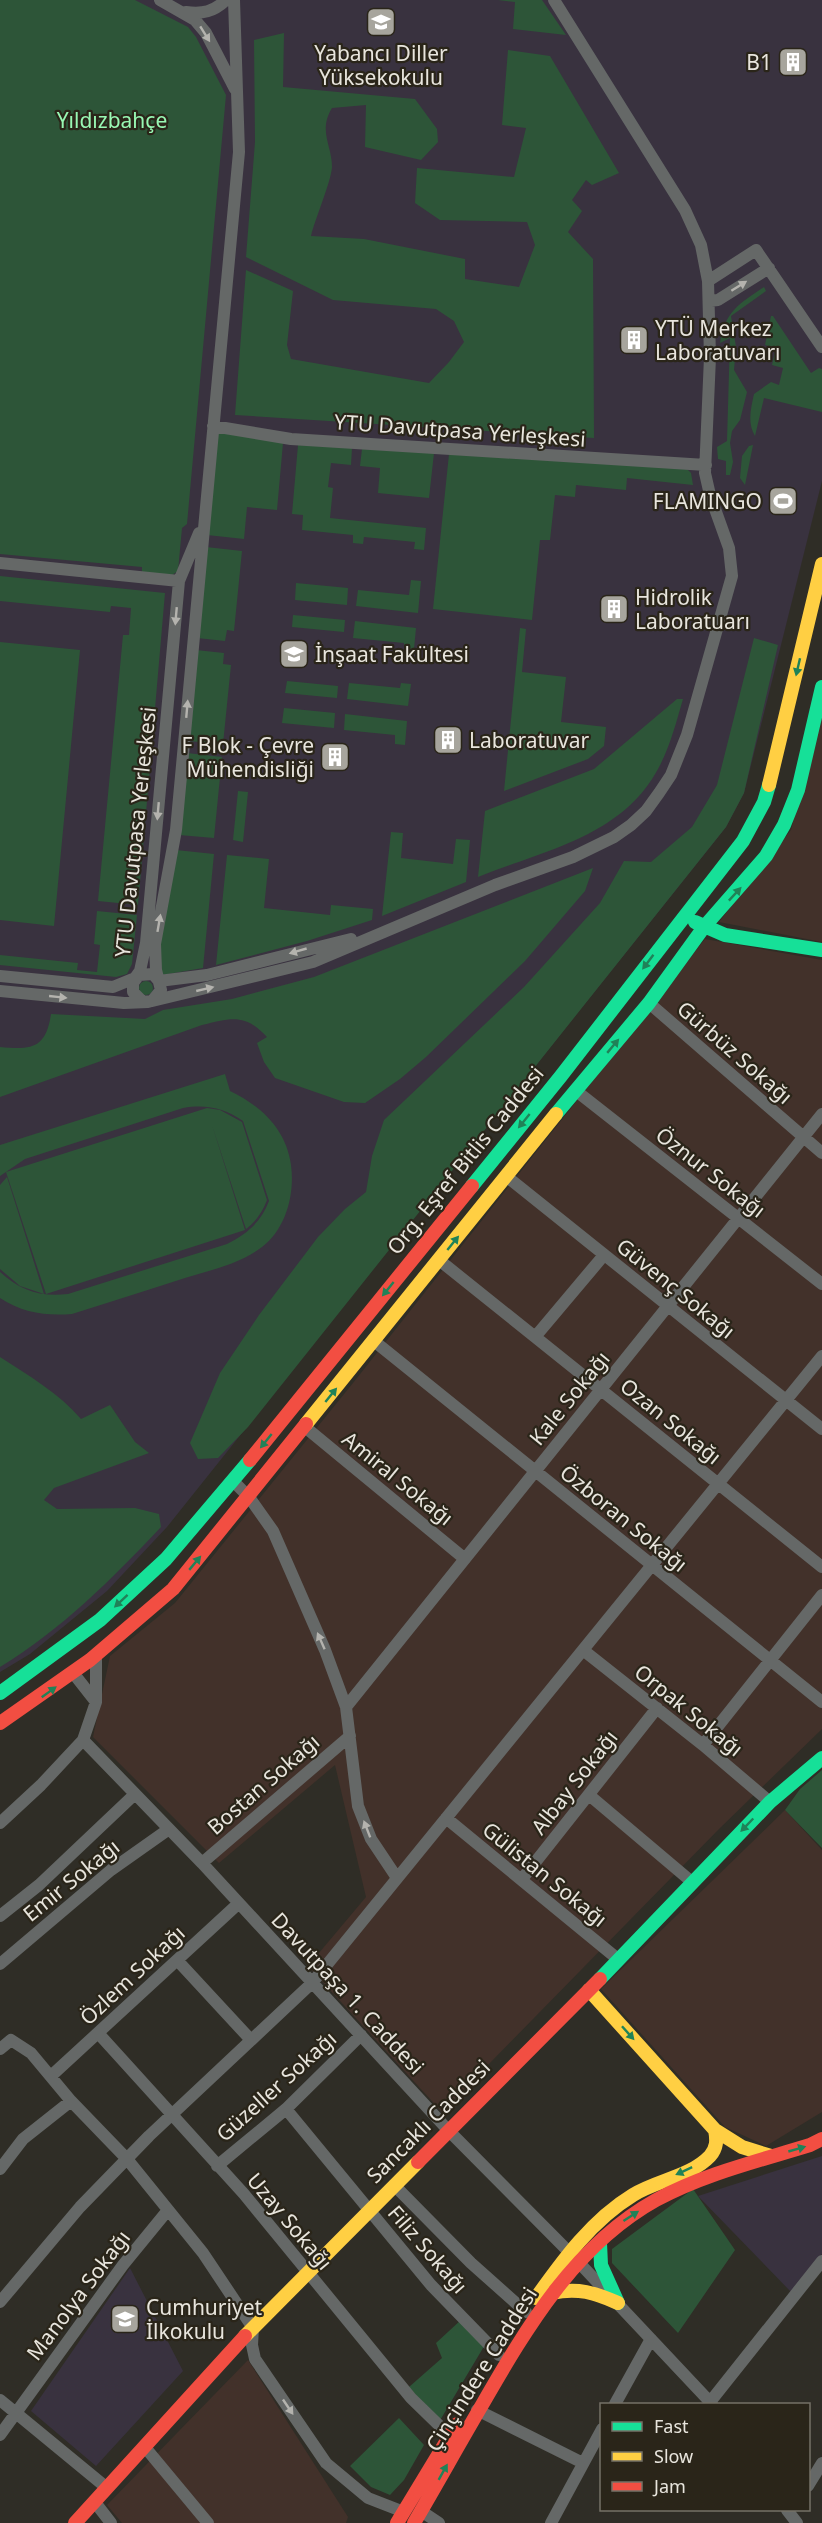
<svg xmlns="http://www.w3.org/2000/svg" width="822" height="2523" font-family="'Noto Sans',sans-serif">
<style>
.industrial{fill:#42312a}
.education{fill:#39323f}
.green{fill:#2d5538}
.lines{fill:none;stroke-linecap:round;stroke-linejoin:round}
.street{stroke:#656867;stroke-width:12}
.fast{stroke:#16e098;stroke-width:14}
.slow{stroke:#ffcf43;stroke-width:14}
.jam{stroke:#f24e42;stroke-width:14}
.oneway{fill:#b4b3ae}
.oneway2{fill:#208258}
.labels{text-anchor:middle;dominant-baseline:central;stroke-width:4.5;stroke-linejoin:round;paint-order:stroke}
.poi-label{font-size:21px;fill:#e8e5dd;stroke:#2a2519;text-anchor:start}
.park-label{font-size:21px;fill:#98f7b3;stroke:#2a2519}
.street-label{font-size:21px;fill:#e8e5dd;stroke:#2a2519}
</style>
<rect width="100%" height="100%" fill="#2f2d26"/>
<path class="industrial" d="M822 706V942L719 922 791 830Z
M705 939 822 960V1729L719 1829 442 2112 308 1966 366 1897 335 1765 219 1863 93 1737 110 1656 175 1603 353 1383Z
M785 1810 822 1850V2112L766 2146 725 2127 601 1989Z
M248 2360 348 2517 346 2523H122L107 2505Z"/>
<path class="education" d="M0 0H822V481L744 793 726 827 167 1527 107 1591 30 1654 0 1672Z
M822 2156V2254L792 2293 698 2196Z
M130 2268 183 2371 96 2466 31 2411Z"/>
<path class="green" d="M0 0H135L188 27 196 37 226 95 187 524 182 528 178 571 172 575 142 572V567L0 554Z
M498 0H542L566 35 513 29 515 2Z
M284 33 283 87 415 99 437 129 438 142 421 160 365 147 366 105 332 108C318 131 332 145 332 167 331 182 315 219 311 236L364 239 465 259V279L519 287 535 245 527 222 440 220 415 203 417 168 514 177 526 128 502 125 508 50 550 56 619 173 592 185 586 180 572 200 582 211 568 232 593 259 594 438 235 415 246 270 293 291 287 345 291 359 429 383 449 362 464 342 454 321 436 309 333 300 246 257 255 142 254 40Z
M764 287 766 291 731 316 736 347 734 370 747 392 740 420 732 431 730 443 733 462 730 475H726V461L718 459 717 447 727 441 730 338 720 343C725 311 739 304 764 287Z
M771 316H773L811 373 819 368 822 369V412L764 398 755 436C747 423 751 408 754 394L771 382 779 385 783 368 772 365 776 348 765 345Z
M217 431 283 443 277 510 247 507 244 539 207 535Z
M298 445 352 448 351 465 331 463 328 487 333 488 330 518 426 528 424 550 414 549 415 542 364 537 363 544 353 543V535L302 530 303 515 292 514Z
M753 445 745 485 740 478 742 456 749 446Z
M362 449 434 453 429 498 378 493 380 468 360 466Z
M449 454 687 469 691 473 693 485 627 478 626 490 576 485 575 497 555 495 550 540H540L532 620 433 609Z
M206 547 242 551 234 631 227 630 225 641 197 638Z
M0 576 165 593 138 905 98 901 123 635H129L131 608 111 606 110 612 0 601Z
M411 580 421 581 418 613 356 606 358 590 409 595Z
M296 583 348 588 347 605 295 600Z
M293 615 345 620 344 632 292 627Z
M355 621 416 628 414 649 404 648V643L353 638Z
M520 628 526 629 522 672 566 677 561 722 606 727 604 746 588 759 504 791Z
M754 638 778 645 744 793 726 827 248 1427 218 1458 198 1459 190 1443 220 1373 259 1315 318 1237 345 1209 366 1192 372 1156 384 1120 524 987 600 903 624 861 651 862 692 827 717 785Z
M0 642 80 650 54 926 0 920Z
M196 650 224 653 223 664 231 665 223 744 188 741Z
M287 681 338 686 337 698 285 693Z
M349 683 400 688 401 683 411 684 408 706 347 699Z
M677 699H683C676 723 670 747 658 769 621 837 545 850 478 877L485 811 594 769Z
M284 708 335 713 334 728 282 723Z
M345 714 407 721 405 745 395 744V735L344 730Z
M187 753 222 757 214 838 179 835Z
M238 791 248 792 243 842 233 840Z
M391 832 403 833 401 858 453 864 456 839 470 840 466 882 382 916Z
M176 850 214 854 203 968 162 975 159 944Z
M227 855 269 859 264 908 330 915 331 905 373 909 372 920 307 941 216 965Z
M593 868 585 891 525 961 426 1057 400 1079 365 1103 344 1102 275 1078 264 1062 257 1043 267 1037C245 1013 231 1018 202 1025L0 1097V1047C31 1050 46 1049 51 1014L145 1019 163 1010 232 999 314 977Z
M97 911 137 915 132 964 127 974 116 977 0 965V955L78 963 77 970 97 972 100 945 94 944Z
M139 988a7 7 0 1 1 14 0a7 7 0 1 1-14 0Z
M225 1074 230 1091C261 1106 286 1129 291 1165 295 1194 286 1229 262 1247 240 1264 211 1270 185 1278 148 1290 110 1302 72 1314 46 1316 23 1313 0 1298V1272C21 1291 40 1297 68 1294L227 1244C247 1234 261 1222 269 1201L243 1121C224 1108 206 1104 183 1108L25 1159 0 1176V1145Z
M207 1108 220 1110 242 1122 267 1200C262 1213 256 1221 246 1229L212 1125 245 1230 46 1294 6 1172Z
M7 1177 44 1294 20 1286 0 1269V1185Z
M0 1357C29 1376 59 1393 81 1419L110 1405 135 1442 149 1453 54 1488 44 1500 57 1509 135 1508 159 1514 161 1527C112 1579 61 1630 0 1667Z
M822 1770V1848L785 1810 800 1789Z
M693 2189 735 2250 678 2333 612 2263V2249Z
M462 2319 486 2343 439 2422 409 2387 442 2358 436 2343Z
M399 2418 424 2445 404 2480 390 2495 371 2487 350 2466Z"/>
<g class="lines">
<path class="street" d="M160 0 195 20 206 33 235 89
M186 12C203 14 213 12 226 0
M708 281 756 250 822 347
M709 301 718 300 769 268
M213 426 291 439 706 465
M0 563 179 581
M0 976 113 987 135 978 140 971 146 943 179 581 199 533
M159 981 153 974 139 975 133 983V992L143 1002 152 1001 161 990 156 970 155 944 176 830 239 152 234 0
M159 981 207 975 351 939
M0 991 124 1003 148 1002 313 962 495 885 573 857 614 837 631 825 646 811 659 793 671 775 687 735 732 576 729 548 710 495 705 473 710 357 708 281 701 245 685 210 554 0
M649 1003 822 1153
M575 1090 822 1284
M506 1176 822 1429
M439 1260 822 1567
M535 1337 604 1255
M374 1341 822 1702
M305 1427 465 1559
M233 1481 249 1497 273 1531 325 1650 346 1707 358 1806 371 1839 397 1878
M583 1650 703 1745 770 1802
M74 1674 96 1702
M346 1707 822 1114
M83 1740 202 1863 448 2130 569 2252 712 2404
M703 1745 822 1595
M589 1795 692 1882
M446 1818 619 1960
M0 1823 41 1785 83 1740 96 1702V1658
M202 1863 350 1736
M522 1879 657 1708
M0 1916 39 1885 135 1794
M177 1960 251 2040
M0 1964 111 1870 169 1829
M98 2033 244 2194 411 2398 450 2436
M0 2049 11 2040 31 2053 71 2101 127 2159 203 2253 253 2328 252 2345 255 2359 326 2463 368 2498 404 2512
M51 2076 239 1903
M286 2109 431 2285 499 2355
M217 2166 286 2109 361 2035
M0 2169 23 2139 71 2101
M394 2185 471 2263 526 2312
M0 2302 80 2207 149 2136 312 1983 822 1356
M0 2400 107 2488
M710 2402 822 2261
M615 2404 651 2339
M477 2410 583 2463
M0 2435 123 2265 168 2210
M144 2446 208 2523
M808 2486 822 2463
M94 2501 111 2523
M787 2510 797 2523
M421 2511 439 2523
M551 2523 602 2429"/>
<path class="fast" d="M695 922 725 935 822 950
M556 1114 649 1003 704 927 766 856 784 825 798 790 822 687
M472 1186 561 1076 743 841 764 802 769 785
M0 1693 100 1620 166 1559 250 1460
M600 1979 770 1802 822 1758
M600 2243 601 2265 618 2303"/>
<path class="slow" d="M769 785 822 564
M306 1424 556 1114
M589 1990 715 2130 742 2147 771 2156
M552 2293C578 2287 595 2293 618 2303
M536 2298C563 2260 592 2220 633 2195 657 2180 690 2177 710 2156 717 2148 717 2140 715 2130
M245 2336 418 2162"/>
<path class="jam" d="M250 1460 472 1186
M0 1723 90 1660 173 1589 306 1424
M418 2162 600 1979
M75 2523 245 2336
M397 2523 457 2424
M414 2523C437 2484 459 2444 482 2405 527 2327 575 2245 656 2200 704 2174 758 2161 810 2145L822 2139"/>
</g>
<defs><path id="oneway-solid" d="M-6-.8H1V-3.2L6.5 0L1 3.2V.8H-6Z" transform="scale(1.5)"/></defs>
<g class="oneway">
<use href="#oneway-solid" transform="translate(205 34) rotate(58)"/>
<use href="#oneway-solid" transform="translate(739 286) rotate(-32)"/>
<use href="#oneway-solid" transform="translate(176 616) rotate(95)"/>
<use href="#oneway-solid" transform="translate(187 709) rotate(-85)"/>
<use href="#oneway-solid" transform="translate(158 811) rotate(95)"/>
<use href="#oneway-solid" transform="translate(159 923) rotate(-80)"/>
<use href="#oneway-solid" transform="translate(298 951) rotate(164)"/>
<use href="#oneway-solid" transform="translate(205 989) rotate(-13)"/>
<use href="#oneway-solid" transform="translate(58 997) rotate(6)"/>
<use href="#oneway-solid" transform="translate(321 1641) rotate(-114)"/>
<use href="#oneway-solid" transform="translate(367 1829) rotate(-111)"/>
<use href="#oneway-solid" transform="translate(288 2407) rotate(56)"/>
</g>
<g class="oneway2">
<use href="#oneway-solid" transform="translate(798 667) rotate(103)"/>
<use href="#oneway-solid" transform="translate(735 894) rotate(-47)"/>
<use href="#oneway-solid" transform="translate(648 962) rotate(127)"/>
<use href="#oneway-solid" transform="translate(613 1046) rotate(-50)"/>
<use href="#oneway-solid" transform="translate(524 1121) rotate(129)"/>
<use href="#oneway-solid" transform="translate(453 1243) rotate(-51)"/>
<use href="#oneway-solid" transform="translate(388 1289) rotate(129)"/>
<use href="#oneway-solid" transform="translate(331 1395) rotate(-51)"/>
<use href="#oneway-solid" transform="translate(266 1441) rotate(129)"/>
<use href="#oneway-solid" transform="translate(195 1563) rotate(-50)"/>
<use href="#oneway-solid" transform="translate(121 1601) rotate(137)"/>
<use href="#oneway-solid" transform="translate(49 1692) rotate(-36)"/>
<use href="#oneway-solid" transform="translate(747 1825) rotate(134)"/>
<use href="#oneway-solid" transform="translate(628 2033) rotate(48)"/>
<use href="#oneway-solid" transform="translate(797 2149) rotate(-16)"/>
<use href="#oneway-solid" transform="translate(684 2171) rotate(155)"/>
<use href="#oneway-solid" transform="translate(631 2216) rotate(-33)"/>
<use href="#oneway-solid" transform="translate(443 2472) rotate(-61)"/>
</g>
<defs>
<g id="university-square" transform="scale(1.5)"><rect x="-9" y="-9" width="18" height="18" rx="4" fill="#a7a59d" stroke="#2a2519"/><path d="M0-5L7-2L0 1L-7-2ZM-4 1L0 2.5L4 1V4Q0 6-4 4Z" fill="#fff"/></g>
<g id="building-square" transform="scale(1.5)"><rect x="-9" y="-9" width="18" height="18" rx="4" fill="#a7a59d" stroke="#2a2519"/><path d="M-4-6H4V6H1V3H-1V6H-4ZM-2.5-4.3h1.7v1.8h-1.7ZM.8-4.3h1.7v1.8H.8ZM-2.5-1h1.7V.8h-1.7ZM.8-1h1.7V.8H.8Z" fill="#fff"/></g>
<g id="stadium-square" transform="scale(1.5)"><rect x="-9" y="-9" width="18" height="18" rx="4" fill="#a7a59d" stroke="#2a2519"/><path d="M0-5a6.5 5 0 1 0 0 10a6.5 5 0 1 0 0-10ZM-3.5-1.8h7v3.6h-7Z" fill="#fff"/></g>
<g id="school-square" transform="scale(1.5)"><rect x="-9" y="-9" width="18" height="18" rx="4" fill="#a7a59d" stroke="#2a2519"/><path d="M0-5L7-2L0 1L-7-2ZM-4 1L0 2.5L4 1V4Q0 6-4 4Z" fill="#fff"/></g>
</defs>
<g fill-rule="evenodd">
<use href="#university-square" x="381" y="22"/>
<use href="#building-square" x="793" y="62"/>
<use href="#building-square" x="634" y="340"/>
<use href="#stadium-square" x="783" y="501"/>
<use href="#building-square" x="614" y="609"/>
<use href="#university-square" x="294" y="654"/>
<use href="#building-square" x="448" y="740"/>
<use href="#building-square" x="335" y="757"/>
<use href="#school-square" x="125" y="2319"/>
</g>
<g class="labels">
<g class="poi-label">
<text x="381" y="53" text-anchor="middle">Yabancı Diller<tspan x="381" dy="24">Yüksekokulu</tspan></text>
<text x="772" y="62" text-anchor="end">B1</text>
<text x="655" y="328">YTÜ Merkez<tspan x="655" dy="24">Laboratuvarı</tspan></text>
<text x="762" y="501" text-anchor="end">FLAMINGO</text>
<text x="635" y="597">Hidrolik<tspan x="635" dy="24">Laboratuarı</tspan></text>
<text x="315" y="654">İnşaat Fakültesi</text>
<text x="469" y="740">Laboratuvar</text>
<text x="314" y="745" text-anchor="end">F Blok - Çevre<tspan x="314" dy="24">Mühendisliği</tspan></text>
<text x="146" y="2307">Cumhuriyet<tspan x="146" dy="24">İlkokulu</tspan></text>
</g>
<g class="park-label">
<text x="112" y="120">Yıldızbahçe</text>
</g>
<g class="street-label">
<text transform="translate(460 430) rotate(4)">YTU Davutpasa Yerleşkesi</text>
<text transform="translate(135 832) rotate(-84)">YTU Davutpasa Yerleşkesi</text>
<text transform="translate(735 1052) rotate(41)">Gürbüz Sokağı</text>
<text transform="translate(465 1160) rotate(-51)">Org. Eşref Bitlis Caddesi</text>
<text transform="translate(711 1172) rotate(38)">Öznur Sokağı</text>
<text transform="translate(676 1288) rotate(39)">Güvenç Sokağı</text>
<text transform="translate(569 1398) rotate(-51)">Kale Sokağı</text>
<text transform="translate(671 1421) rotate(39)">Ozan Sokağı</text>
<text transform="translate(398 1478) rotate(39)">Amiral Sokağı</text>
<text transform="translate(624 1518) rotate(39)">Özboran Sokağı</text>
<text transform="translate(689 1710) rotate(39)">Orpak Sokağı</text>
<text transform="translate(574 1782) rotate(-52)">Albay Sokağı</text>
<text transform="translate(263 1784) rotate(-41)">Bostan Sokağı</text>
<text transform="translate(545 1874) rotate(39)">Gülistan Sokağı</text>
<text transform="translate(71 1880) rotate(-39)">Emir Sokağı</text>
<text transform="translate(132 1975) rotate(-43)">Özlem Sokağı</text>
<text transform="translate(348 1993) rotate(47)">Davutpaşa 1. Caddesi</text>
<text transform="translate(276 2086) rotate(-42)">Güzeller Sokağı</text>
<text transform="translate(428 2121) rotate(-45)">Sancaklı Caddesi</text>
<text transform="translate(290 2221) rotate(50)">Uzay Sokağı</text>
<text transform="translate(428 2249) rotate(49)">Filiz Sokağı</text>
<text transform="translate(78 2295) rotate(-53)">Manolya Sokağı</text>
<text transform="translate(481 2369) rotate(-58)">Çinçindere Caddesi</text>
</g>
</g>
<rect x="600" y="2403" width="210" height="108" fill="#2a2519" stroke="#767267" stroke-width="1.5"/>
<rect x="612" y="2422" width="30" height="9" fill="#16e098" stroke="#767267" stroke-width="1.5"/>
<text x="654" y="2433" font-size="18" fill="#e8e5dd">Fast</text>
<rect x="612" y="2452" width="30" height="9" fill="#ffcf43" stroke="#767267" stroke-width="1.5"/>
<text x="654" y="2463" font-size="18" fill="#e8e5dd">Slow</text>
<rect x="612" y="2482" width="30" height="9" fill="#f24e42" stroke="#767267" stroke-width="1.5"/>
<text x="654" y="2493" font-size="18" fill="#e8e5dd">Jam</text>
</svg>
